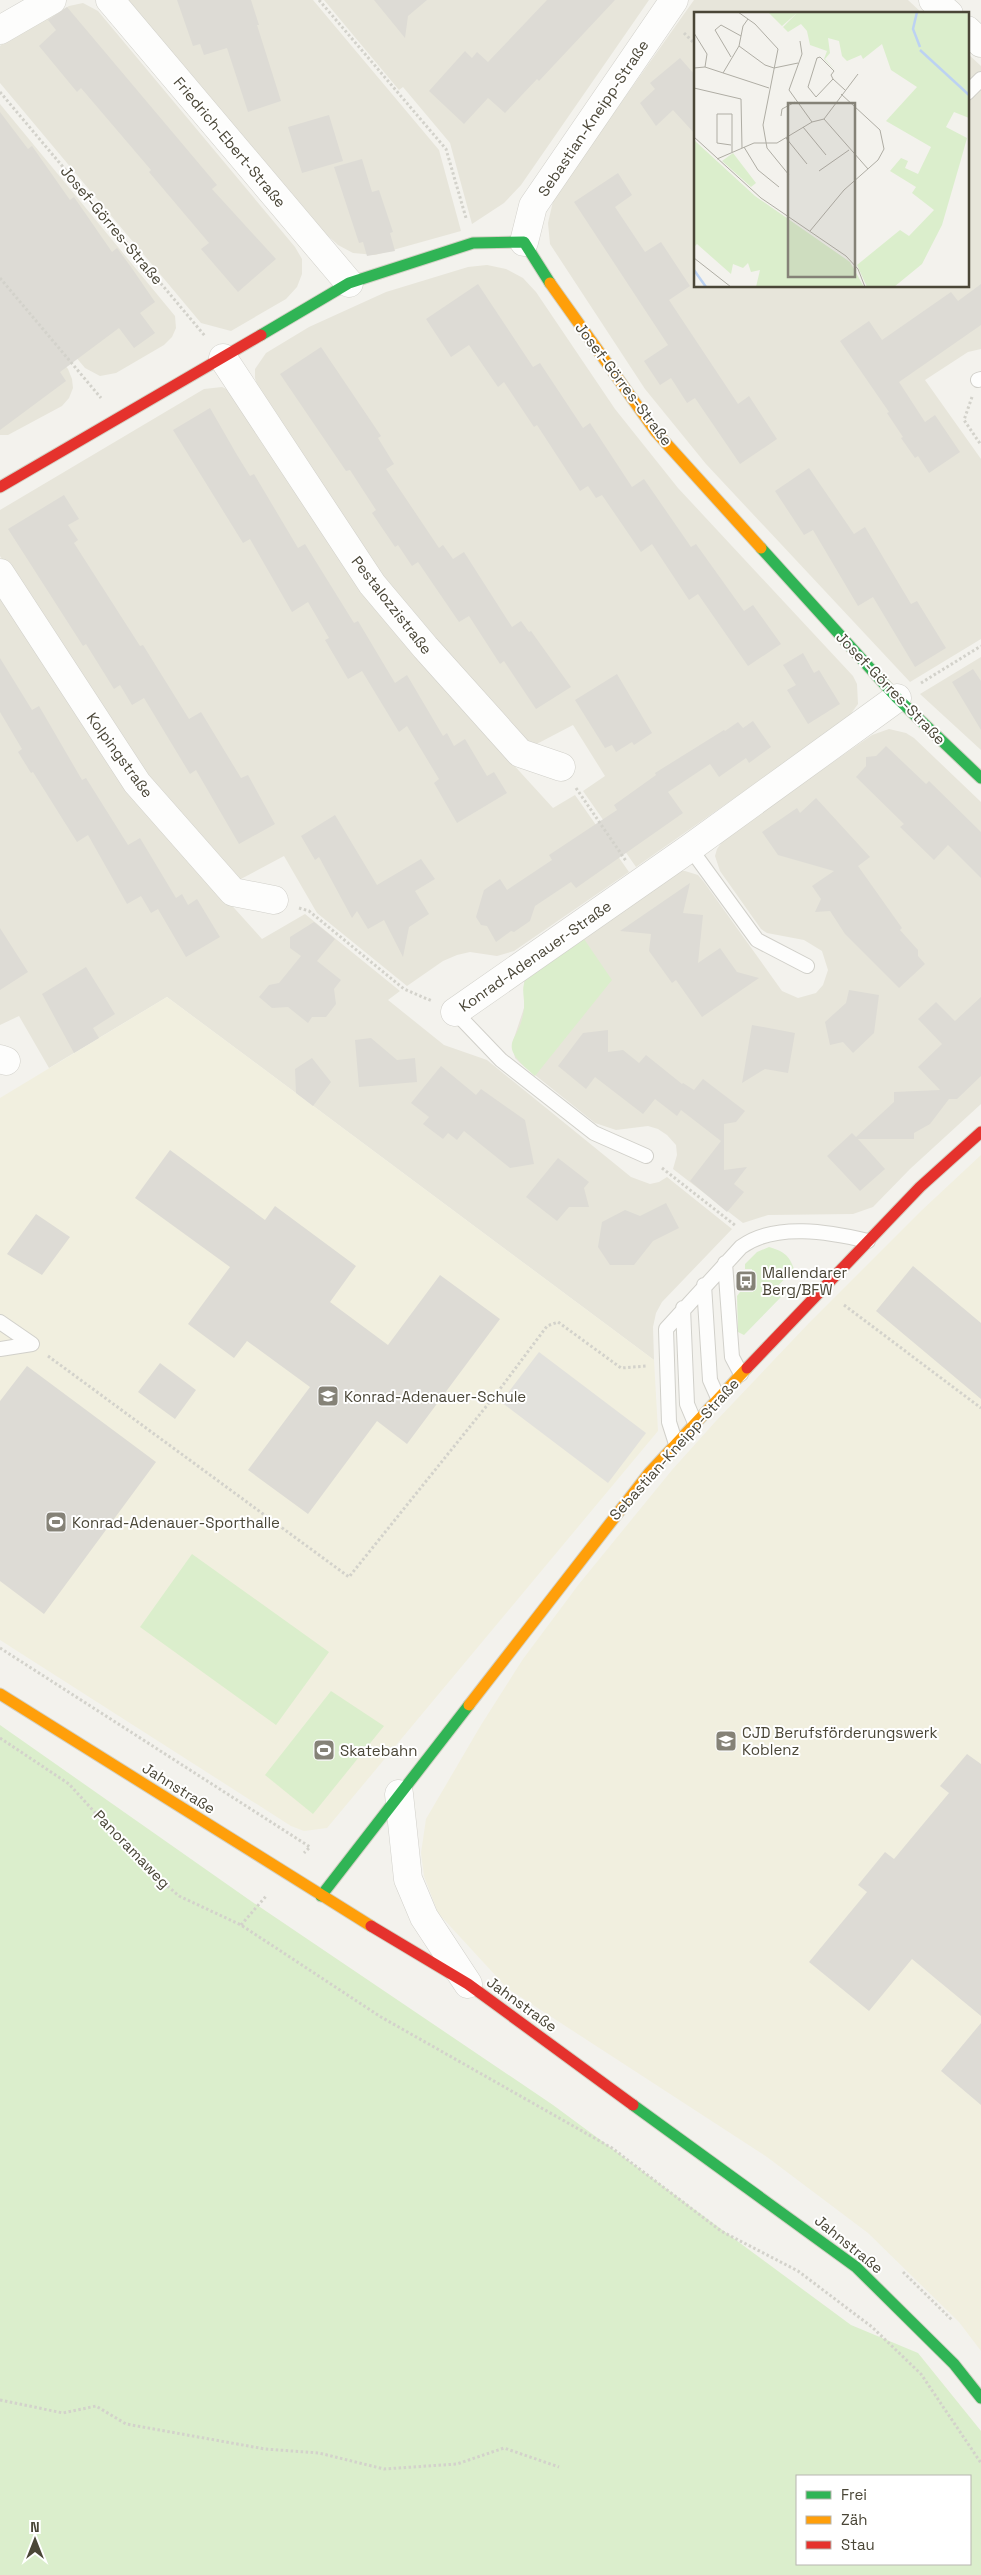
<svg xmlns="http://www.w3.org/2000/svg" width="981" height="2575" font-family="'Space Grotesk',sans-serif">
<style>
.residential{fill:#e7e5da}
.education{fill:#f1efdf}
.green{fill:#dbeecc;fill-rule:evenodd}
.parking{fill:#e2e1dc}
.building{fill:#dddbd5}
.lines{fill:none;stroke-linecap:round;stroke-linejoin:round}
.lane-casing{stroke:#d1d0ca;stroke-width:16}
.street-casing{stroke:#d1d0ca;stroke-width:29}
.fast-casing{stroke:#d3d1c4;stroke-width:13}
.slow-casing{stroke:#d3d1c4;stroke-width:13}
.jam-casing{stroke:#d3d1c4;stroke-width:13}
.path{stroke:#d3d2cb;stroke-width:3;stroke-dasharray:2.5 2.5;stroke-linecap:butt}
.lane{stroke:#fdfdfc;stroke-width:14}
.street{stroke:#fdfdfc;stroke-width:28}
.fast{stroke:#30b455;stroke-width:11}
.slow{stroke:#ff9f0a;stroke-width:11}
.jam{stroke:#e5322d;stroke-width:11}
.labels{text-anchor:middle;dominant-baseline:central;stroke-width:4;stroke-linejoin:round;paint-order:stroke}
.street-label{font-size:15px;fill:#4a4637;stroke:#fff}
.poi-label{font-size:15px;fill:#4a4637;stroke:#fff;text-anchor:start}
.inset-river{fill:none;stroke:#bcd2f2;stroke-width:2.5}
.inset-road{fill:none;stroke:#afada4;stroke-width:1}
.view{fill:#858277;fill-opacity:0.15;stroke:#858277;stroke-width:2.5}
.inset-edge{fill:none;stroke:#4a4637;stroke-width:2.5}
</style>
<rect width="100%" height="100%" fill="#f3f2ed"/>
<path class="residential" d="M128 0H313L439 150 461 231 375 255 353 253 338 245 325 233Z
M324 0H649L521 185 504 203 472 224 450 143 403 87 399 90Z
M694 0H908L923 14H695V286H967V53L981 66V349L968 352 925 380 981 459V639L910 682 706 464 645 389 550 244 548 223 554 197Z
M83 3 98 11 295 247 302 259V274L297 287 286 299 231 331 201 323 0 83V46L3 43 69 6Z
M0 104 175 316 176 328 172 337 164 345 116 373 100 376 85 368 0 266Z
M487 265 506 269 523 278 536 292 615 409 678 488 853 676 857 684 858 704 847 719 636 867 583 791 605 776 573 725 529 748 401 606 258 388 255 378V369L266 353 309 327 386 292 468 267Z
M0 288 68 369 72 379 73 388 69 398 62 406 8 435H0Z
M222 387 231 391 415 657 553 808 575 795 629 872 514 951 497 956 470 952 457 955 443 961 407 986 317 913 284 856 239 880 169 804 118 738 0 556V510L204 389Z
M0 597 126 788 262 939 305 914 400 991 388 1000 444 1045 487 1060 631 1177 650 1184 659 1182 667 1177 732 1229 662 1302 656 1313 653 1327 654 1360 167 997 49 1068 19 1016 0 1025Z
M981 657V750L920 694Z
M889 729 906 733 914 738 981 802V1104L910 1169 873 1207 853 1214 768 1215 743 1223 673 1169 677 1155 676 1145 667 1135 658 1129 648 1126 616 1130 595 1123 520 1063 515 1058 512 1044 524 1008V981L527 977 679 871H685L698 875 704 882 782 991 798 998 816 993 823 985 828 970 822 951 804 940 767 933 761 929 720 871 715 856 717 849 726 836 872 735Z"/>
<path class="education" d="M167 997 654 1360 658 1431 327 1828 304 1831 291 1826 0 1640V1098Z
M981 1155V2351L959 2322 868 2233 767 2157 507 1988 438 1913 424 1876 421 1853 426 1819 481 1725 523 1659 579 1584 672 1470 715 1422 809 1323 921 1211Z"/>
<path class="green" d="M582 936 612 980 535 1076C492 1040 521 1045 524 1008 525 996 520 988 527 977Z
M769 1247C782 1251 789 1254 794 1269L774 1290 781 1297 744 1335 738 1332 737 1296 740 1292H753L752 1269H745V1264L757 1252Z
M192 1554 329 1652 276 1725 140 1627Z
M331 1691 384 1726 313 1814 265 1775Z
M0 1725 248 1899 553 2105 851 2325 918 2353 981 2431V2575H0ZM797 2476H970V2564H797Z"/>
<path class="parking" d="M539 1352 646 1433 608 1483 501 1402Z"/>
<path class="building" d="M177 0H251L259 25H257L281 101 248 112 227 48 204 55 200 44 193 46Z
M374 0H427L408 16 405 38Z
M547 0H615L539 81 537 79 505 113 488 98 464 124 429 91 465 51 472 58 477 52 488 62Z
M67 7 217 185 212 189 276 259 238 292 201 249 209 243 149 172 151 170 81 88 77 92 39 46 56 30 48 20Z
M680 58 695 75V134L673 110 656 126 640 103 655 89 650 83Z
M0 112 28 149 32 146 70 200 74 197 112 252 117 248 131 267 155 302 140 313 155 333 134 348 119 328 60 372 66 381 0 430Z
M329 115 343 161 302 173 288 127Z
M362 159 372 192 379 190 393 232 390 233 395 251 367 256 363 242 359 243 334 167Z
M618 173 632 195 615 207 645 252 661 242 690 286 669 300 738 404 749 396 777 439 740 464 695 398 687 403 671 378 660 385 644 361 668 345 574 202Z
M478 284 533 367 540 363 583 428 590 423 632 487 644 479 691 547 696 544 744 611 753 605 781 644 748 666 698 594 689 600 652 544 641 552 602 495 596 498 588 486 580 491 537 425 534 427 504 382 498 387 469 345 451 357 426 319Z
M981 284V325L899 382 925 422 935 415 960 452 929 473 918 456 915 458 901 438 903 437 887 413 889 412 840 341 869 321 882 340 951 292 958 301Z
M321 347 381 436 378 438 394 464 386 469 439 548 443 545 453 559 464 552 512 627 521 621 529 632 531 631 571 687 536 709 504 661 500 664 469 616 459 622 418 562 412 566 398 545 395 547 372 513 376 510 350 470 346 471 280 374Z
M210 408 237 455 250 476 254 474 298 548 305 544 354 623 358 621 395 683 407 675 443 736 447 733 454 746 465 739 487 776 494 772 507 793 457 823 434 783 439 779 407 726 399 732 362 671 348 679 325 640 329 638 308 602 292 612 250 539 243 543 173 430Z
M809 468 854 534 865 527 911 604 917 601 946 648 915 667 873 597 858 606 813 530 804 535 775 491Z
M64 495 79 519 68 525 78 540 74 543 140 646 143 645 189 719 201 712 241 778 248 775 275 824 239 844 196 770 190 774 144 698 132 705 120 685 114 689 86 644 83 646 8 529Z
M803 653 814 673 819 670 840 704 808 724 787 690 796 685 783 665Z
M0 658 32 710 39 706 82 780 86 778 128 845 140 838 176 898 182 894 188 905 197 899 220 937 186 957 158 909 151 913 141 896 127 904 88 835 77 842 33 772 31 773 18 752 22 749 0 712Z
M973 669 981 681V730L952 682Z
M617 674 652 733 634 745 632 742 616 752 612 745 605 748 575 700Z
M753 721 771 747 749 763 746 758 719 777 710 764 668 792 683 813 576 888 571 882 535 906 530 921 514 932 511 931 496 942 487 926 481 925 476 917 484 890 500 879 507 890 552 860 549 855 617 810 614 805 656 775 655 773 724 730 725 731 738 722 743 728Z
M886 746 926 784 929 781 981 832V878L948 845 934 860 900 827 904 824 856 777 866 766V757L876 756Z
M816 798 870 857 858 866 902 928 900 930 918 950V956L925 964 899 988 845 934 830 911 815 912 821 899 812 886 834 871 778 855 762 832 797 808 800 813Z
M335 815 377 885 421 859 435 879 415 891 429 914 409 927 403 957 384 920 368 929 357 911 352 918 319 857 315 860 301 836Z
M690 883 683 913 703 915 698 963 720 948 737 972 759 978 702 1017 676 980 672 983 649 951 651 934 620 931Z
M314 922 335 939 317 961 341 980 334 989 336 1004 326 1017H312L308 1023 288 1007 272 1008 259 997 269 985 279 983 301 956 290 948V937Z
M0 928 28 972 0 990Z
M86 967 115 1014 93 1028 99 1038 74 1053 42 994Z
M849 990 879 995 874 1033 853 1053 843 1042 830 1045 825 1022 846 1003Z
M981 997V1076L957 1099H949L930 1124 914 1133V1139H858L885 1169 860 1191 827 1156 852 1133 856 1137 894 1102V1092L940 1090 918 1067 942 1044 918 1019 936 1002 955 1021Z
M752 1025 795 1033 788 1073 765 1069 742 1083Z
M608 1030V1052L623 1050 639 1063 646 1055 682 1084 683 1083 694 1090 703 1079 745 1111 736 1122 724 1124V1170L747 1167 734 1184 744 1192 727 1212 690 1181 721 1141 681 1110 677 1116 655 1099 643 1114 595 1077 586 1089 558 1066 583 1033Z
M371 1038 397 1060 415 1058 417 1082 359 1087 355 1040Z
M312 1058 331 1082 313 1106 296 1093 295 1069Z
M441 1066 476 1095 481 1089 525 1120 534 1164 510 1168 464 1131 457 1140 448 1133 443 1139 423 1124 429 1117 411 1103Z
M170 1150 265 1220 275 1206 356 1266 330 1302 388 1345 440 1275 500 1319 407 1444 377 1421 308 1514 248 1470 310 1387 247 1341 234 1358 188 1324 230 1267 135 1198Z
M558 1158 589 1182 584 1188 589 1207H569L557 1221 526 1197Z
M666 1203 679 1228 653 1241 634 1265H610L598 1247 602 1222 625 1210 640 1216Z
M36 1214 70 1237 42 1275 7 1254Z
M913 1266 981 1323V1399L876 1311Z
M160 1363 196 1390 175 1419 138 1392Z
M27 1366 156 1462 44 1614 0 1581V1401Z
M967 1754 981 1764V2016L912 1959 869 2011 809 1962 867 1892 858 1885 885 1852 894 1859 949 1793 940 1786Z
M981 2023V2105L941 2071Z"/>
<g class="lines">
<g class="lane-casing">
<path id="lane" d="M967 93 981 79
M978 380 981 379
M690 848 757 940 807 966
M455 1012 501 1060 594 1133 646 1156
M725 1263 732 1357 741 1374
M704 1285 710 1380 718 1398
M683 1308 687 1404 695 1423
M0 1322 32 1344 0 1349
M676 1444 669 1422 666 1329 741 1247C775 1222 830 1232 868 1241"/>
</g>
<g class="street-casing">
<path id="street" d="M110 0 349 283
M933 0 949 14
M0 30 52 0
M967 30 981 43
M524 242 533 206 674 0
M223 358 372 584 425 647 520 753 561 767
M0 573 137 783 233 892 274 900
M455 1012 690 848 897 698
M0 1059 6 1061
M399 1794 408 1879 424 1917 468 1984"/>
</g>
<g class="fast-casing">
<path id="fast" d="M261 335 349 283 473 243 524 242 550 283
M761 548 897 698 981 778
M321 1896 469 1705
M633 2105 856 2267 954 2364 981 2398"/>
</g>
<g class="slow-casing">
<path id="slow" d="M550 283 656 432 761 548
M0 1694 371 1926
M469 1705 649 1473 747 1368"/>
</g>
<g class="jam-casing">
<path id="jam" d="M0 487 261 335
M747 1368 920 1187 981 1132
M371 1926 468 1984 633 2105"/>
</g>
<path class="path" d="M319 0 446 149 466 218
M684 33 695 44
M0 92 205 336
M0 278 101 398
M972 397 964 420 981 445
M921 683 981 646
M576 788 626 861
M299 908 309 911 404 989 432 1001
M662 1168 736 1226
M844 1305 981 1408
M48 1356 349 1577 497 1393 547 1326 558 1322 621 1368 646 1366
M0 1648 310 1847 304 1853
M0 1738 69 1784 140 1862 179 1896 241 1925 381 2017 612 2148 721 2231 798 2271 872 2327 921 2374 981 2463
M241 1925 267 1895
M903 2272 952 2320
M0 2400 63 2413 96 2406 126 2424 265 2449 319 2453 384 2469 457 2464 504 2448 559 2467"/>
<use href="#lane" class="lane"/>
<use href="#street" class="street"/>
<use href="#fast" class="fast"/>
<use href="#slow" class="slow"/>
<use href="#jam" class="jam"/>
</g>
<defs>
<g id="bus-square" transform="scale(1.125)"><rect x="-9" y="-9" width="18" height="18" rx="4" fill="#858277" stroke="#fff"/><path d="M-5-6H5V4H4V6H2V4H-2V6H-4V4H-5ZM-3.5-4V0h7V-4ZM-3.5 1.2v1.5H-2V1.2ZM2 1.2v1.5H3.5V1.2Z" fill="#fff"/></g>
<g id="school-square" transform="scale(1.125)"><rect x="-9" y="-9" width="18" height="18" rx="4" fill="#858277" stroke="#fff"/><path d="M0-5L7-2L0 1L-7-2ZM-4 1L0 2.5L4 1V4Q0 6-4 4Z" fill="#fff"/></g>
<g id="stadium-square" transform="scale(1.125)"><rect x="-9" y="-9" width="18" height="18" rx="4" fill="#858277" stroke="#fff"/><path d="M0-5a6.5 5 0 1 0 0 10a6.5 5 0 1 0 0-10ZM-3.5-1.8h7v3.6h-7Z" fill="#fff"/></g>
</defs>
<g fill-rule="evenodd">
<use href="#bus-square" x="746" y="1281"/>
<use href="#school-square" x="328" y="1396"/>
<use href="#stadium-square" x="56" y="1522"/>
<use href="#school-square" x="726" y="1741"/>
<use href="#stadium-square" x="324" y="1750"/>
</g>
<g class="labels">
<g class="street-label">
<text transform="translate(593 118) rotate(-56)">Sebastian-Kneipp-Straße</text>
<text transform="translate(230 142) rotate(50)">Friedrich-Ebert-Straße</text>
<text transform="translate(112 225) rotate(50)">Josef-Görres-Straße</text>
<text transform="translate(624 384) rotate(53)">Josef-Görres-Straße</text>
<text transform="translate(392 605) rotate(52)">Pestalozzistraße</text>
<text transform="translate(891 688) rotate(46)">Josef-Görres-Straße</text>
<text transform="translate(120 755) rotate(54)">Kolpingstraße</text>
<text transform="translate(535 956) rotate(-35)">Konrad-Adenauer-Straße</text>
<text transform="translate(674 1449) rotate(-48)">Sebastian-Kneipp-Straße</text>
<text transform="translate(179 1788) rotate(32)">Jahnstraße</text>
<text transform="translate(132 1849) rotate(46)">Panoramaweg</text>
<text transform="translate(522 2004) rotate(36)">Jahnstraße</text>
<text transform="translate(849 2244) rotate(39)">Jahnstraße</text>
</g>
<g class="poi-label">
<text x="762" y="1272">Mallendarer<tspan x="762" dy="17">Berg/BFW</tspan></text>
<text x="344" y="1396">Konrad-Adenauer-Schule</text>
<text x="72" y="1522">Konrad-Adenauer-Sporthalle</text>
<text x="742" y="1732">CJD Berufsförderungswerk<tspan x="742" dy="17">Koblenz</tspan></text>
<text x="340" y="1750">Skatebahn</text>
</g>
</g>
<g transform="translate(694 12)">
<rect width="275" height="275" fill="#f3f2ed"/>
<path d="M74 0H275V106L260 100 252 115 273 126 266 151 248 213 228 252 200 275H173L163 253 206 218 215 224 240 198 218 181 222 175 196 159 207 146 214 149 211 156 224 162 237 135 192 109 223 75 197 58 188 32 169 47 167 43 153 49 148 44 145 29 134 26 136 41 131 47 141 58 130 47 133 39 116 33 113 19 107 12 94 20 89 15 103 1 88 14ZM0 128 61 184 156 250 170 275H62L66 258 57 260 54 251 49 256 39 252 37 262 3 232 1 234ZM39 141 62 171 57 175 28 149Z" fill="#dbeecc"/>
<path class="inset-river" d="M223 0 219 17 226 35M226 38 275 83M0 258 12 275"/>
<path class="inset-road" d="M44 0 61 12 84 37 69 113 73 136 95 163M0 21 13 42 11 55M106 29 108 42 95 78 118 110M45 34 71 53 80 56 104 51M37 45 21 18 27 13 47 24M126 45 140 59 137 63 139 67 122 85 114 75 123 46ZM0 56 11 55 75 76M29 61 45 34 49 14 54 7M139 67 151 78M0 76 47 87 48 136M87 104 88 97 101 90M130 107 174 157M130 107 164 62M109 115 132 143M0 125 67 186 152 244 164 257 171 275M92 126 113 152M37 133 23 131V102H38V140M50 135 64 158 85 175M23 147 60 131H83L118 110 130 107M125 159 155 138M116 219 150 178 184 148 190 137 186 118 147 82M0 246 37 275"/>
<path class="view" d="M94 91H161V265H94Z"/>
<rect width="275" height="275" class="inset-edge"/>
</g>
<rect x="796" y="2475" width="175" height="90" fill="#ffffff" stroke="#b7b5af"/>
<rect x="806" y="2491" width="25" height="8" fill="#30b455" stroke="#b7b5af"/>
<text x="841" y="2500" font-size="15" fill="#4a4637">Frei</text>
<rect x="806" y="2516" width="25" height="8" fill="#ff9f0a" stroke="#b7b5af"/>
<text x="841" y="2525" font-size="15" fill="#4a4637">Zäh</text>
<rect x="806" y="2541" width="25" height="8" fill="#e5322d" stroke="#b7b5af"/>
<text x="841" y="2550" font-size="15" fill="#4a4637">Stau</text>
<g transform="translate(35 2540)" stroke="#ffffff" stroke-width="4" paint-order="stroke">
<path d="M0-4L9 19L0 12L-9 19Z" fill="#4a4637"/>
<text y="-8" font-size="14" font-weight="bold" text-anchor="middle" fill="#4a4637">N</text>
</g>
</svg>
